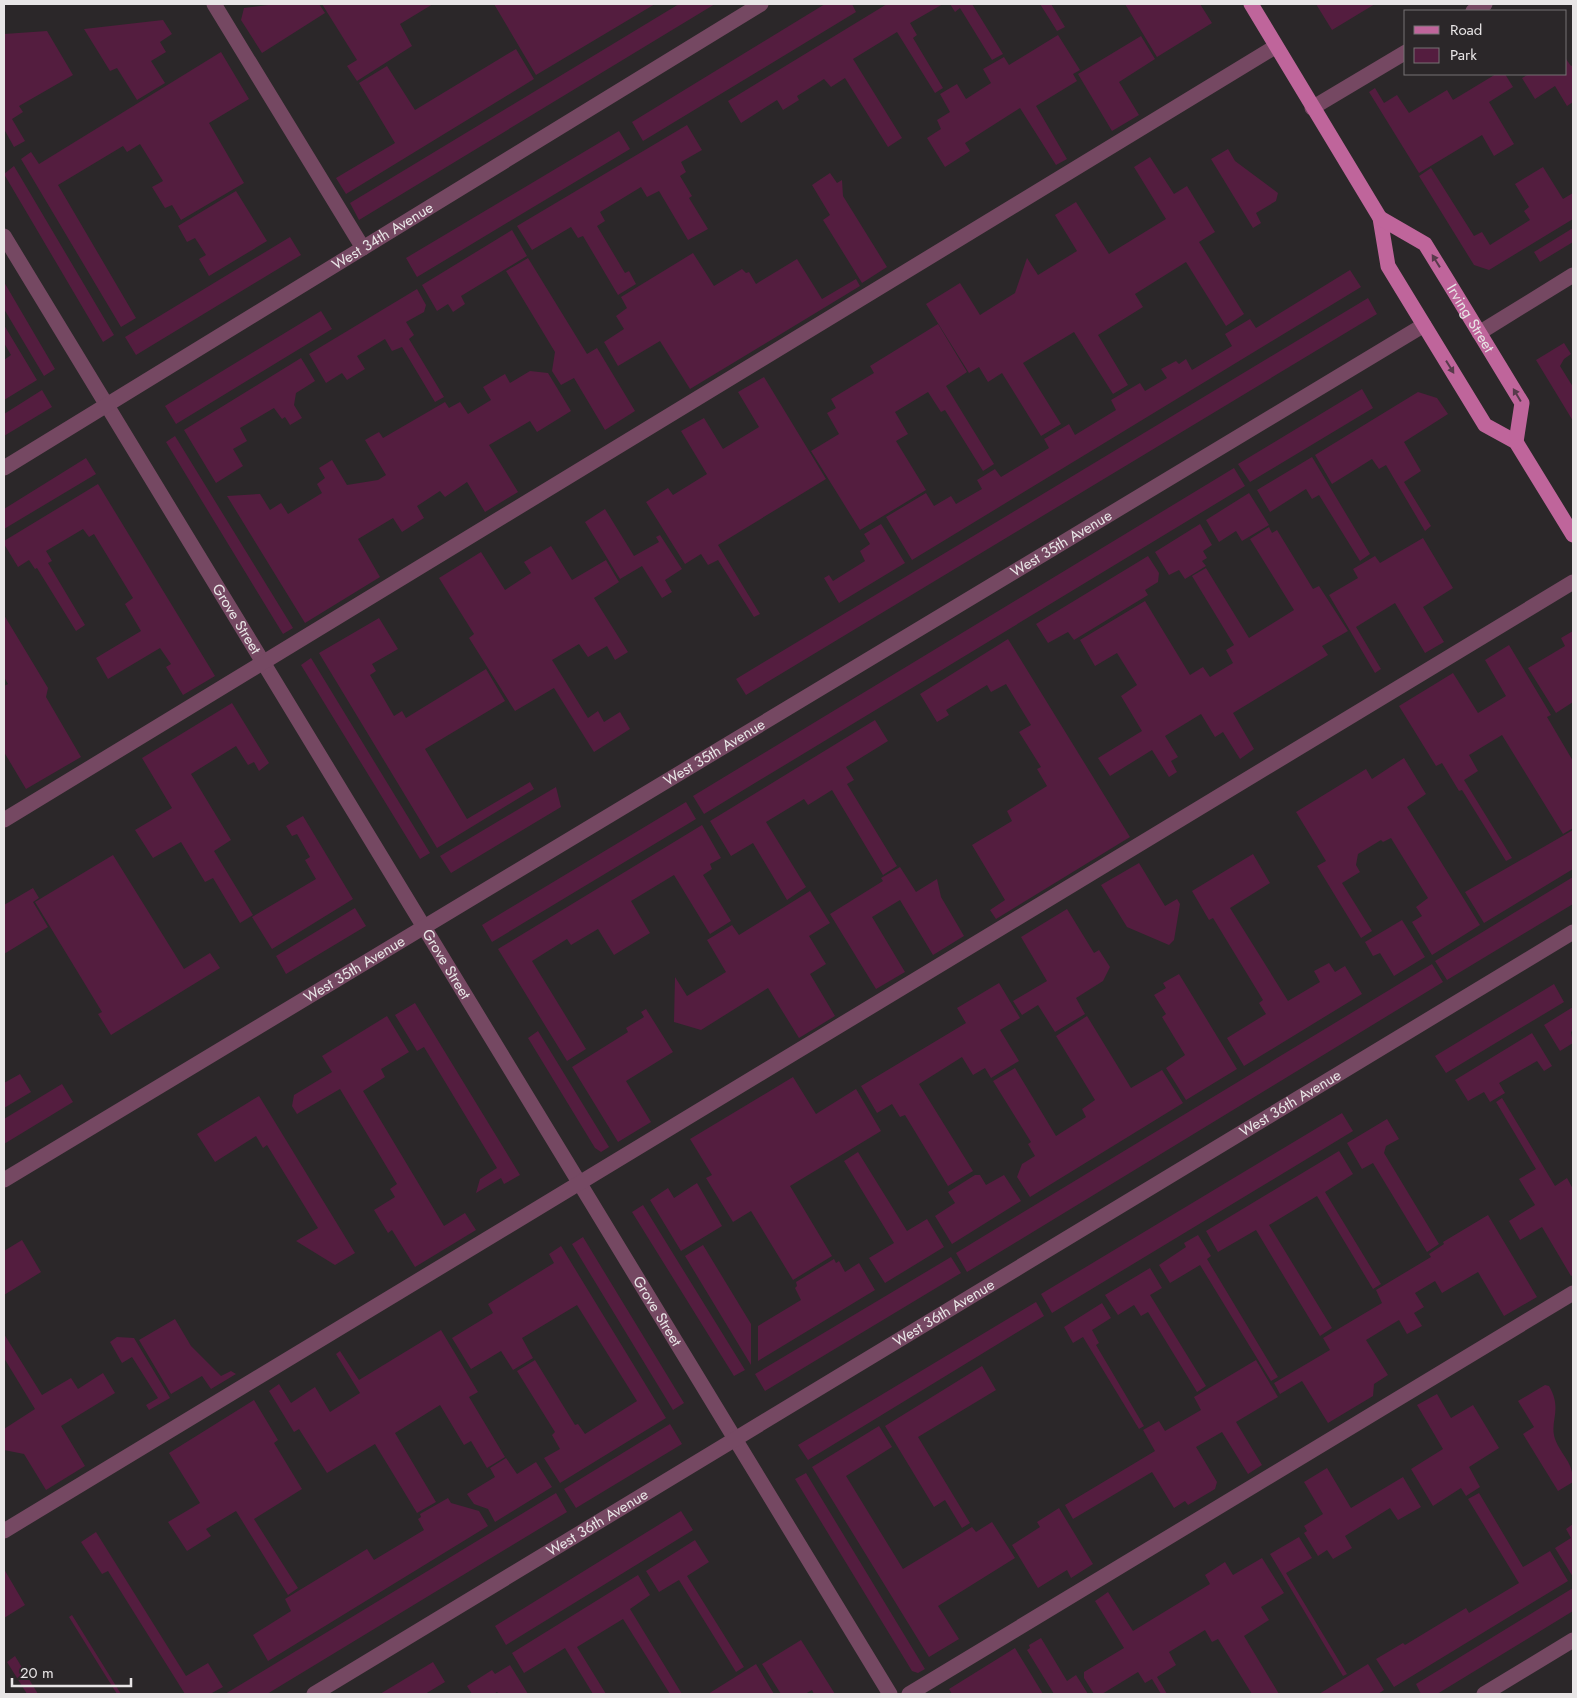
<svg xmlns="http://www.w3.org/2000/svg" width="1577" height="1698" font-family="Jost,sans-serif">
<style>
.green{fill:#541d3f}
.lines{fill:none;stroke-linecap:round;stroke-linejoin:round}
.minor{stroke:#754862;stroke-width:15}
.major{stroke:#bf659b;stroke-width:15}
.oneway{fill:#573a4b}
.labels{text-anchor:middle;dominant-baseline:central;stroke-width:4.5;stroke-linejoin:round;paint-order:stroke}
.street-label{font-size:15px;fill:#e8e5e6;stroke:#2b2729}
</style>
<rect width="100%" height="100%" fill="#2b2729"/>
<path class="green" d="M276 4H319L325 13 262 53 241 20 244 8Z
M322 4H433L400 24 412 46 357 81 347 66 357 60Z
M494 4H655L536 75Z
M679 4H715L359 220 350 203Z
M825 4H852L856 12 643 141 632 122Z
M887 4H943L910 23 917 35 913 38 943 88 935 93 897 32 853 59 902 138 888 147 845 78 831 87 824 79 797 96 799 100 783 110 777 100 741 123 728 101Z
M950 4H972L1003 54 992 60 960 8 955 12Z
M1040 4H1051L1065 27 1057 31Z
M1125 4H1200L1212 23 1157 57Z
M1316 4H1375L1332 30Z
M163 20 172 34 160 42 166 52 151 61 165 83 137 100 117 68 110 71 84 29Z
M47 31 73 75 19 106 23 112 12 119 25 141 14 147 4 129V34Z
M1058 35 1080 70 1073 74 1077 81 1036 106 1067 159 1056 165 1020 108 965 143 970 151 945 167 927 138 941 129 937 120 950 112 940 94 957 84 966 99 991 83 983 69 1004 57 1009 65Z
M1141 36 1155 59 1119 82 1139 115 1112 131 1078 74Z
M516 49 534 79 346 194 336 178 395 143 359 83 387 66 415 110Z
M221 52 249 99 209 123 244 183 181 220 172 205 165 208 152 187 163 181 140 144 127 152 123 146 58 185 136 318 121 327 21 159 31 152 39 164Z
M1566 59 1571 66 1573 65V102L1567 106 1555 86 1535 99 1522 78 1529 74H1566Z
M1496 74H1505L1513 87 1489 102 1514 144 1494 156 1482 135 1419 173 1369 92 1375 88 1384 103 1397 95 1409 113 1447 90 1453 100Z
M687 125 702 150 681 162 686 172 680 176 692 196 689 198 708 229 688 240 659 191 647 197 641 187 600 212 605 221 597 226 625 273 629 271 636 284 618 295 583 236 578 238 571 227 532 250 517 226Z
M619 131 630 149 417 277 406 258Z
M1228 149 1235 161 1278 193 1276 201 1256 213 1261 223 1253 228 1211 159Z
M1150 157 1174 194 1187 186 1215 232 1199 242 1244 314 1226 326 1186 262 1135 294 1143 307 1098 335 1128 385 1113 394 1074 332 1023 363 1061 424 1041 436 1002 373 988 382 979 367 969 373 926 304 960 283 980 315 1015 293 1027 258 1038 275 1077 251 1055 215 1076 202 1109 254 1166 219 1134 167Z
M14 166 114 335 103 342 4 174Z
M1543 167 1563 199 1573 193V219L1489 270 1474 265 1419 176 1431 168 1474 236 1482 232 1490 245 1530 220 1524 211 1529 207 1515 184Z
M830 173 837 183 842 180 843 196 887 267 862 283 823 220 830 215 812 185Z
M236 191 267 241 209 276 199 259 206 255 195 238 187 242 178 226Z
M1573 228V242L1540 262 1534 252Z
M512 230 527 256 461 296 465 304 453 312 448 304 437 311 422 285Z
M290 237 301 255 136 355 125 337Z
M693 253 714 286 742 269 746 273 749 272 756 284 797 259 822 299 856 279 860 286 690 389 660 341 618 366 604 342 624 329 616 316 627 308 621 297Z
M528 258 587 354 597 348 635 411 605 430 574 378 561 385 552 371 555 352 506 271Z
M1350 270 1361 287 912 560 886 517 926 493 934 506 951 496 956 504 982 489 977 480 995 469 1001 477 1049 448 1044 439 1069 424 1075 435 1116 410 1111 400 1140 383 1145 391 1167 378 1161 369 1176 361 1179 364 1186 359 1192 370 1232 346 1225 334 1250 319 1256 328Z
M4 282 55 369 44 376 4 309Z
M417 289 426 305 424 312 406 322 414 335 409 339 444 397 435 402 402 347 392 351 385 339 357 356 365 369 347 380 342 373 326 383 309 354Z
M1368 298 1377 314 746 695 736 679Z
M321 311 332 329 176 424 165 406Z
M938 324 967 372 946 386 994 464 983 471 945 410 941 412 928 392 895 412 908 434 896 441 926 490 860 530 811 451 839 434 827 413 836 408 831 399 874 373 870 366Z
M4 325 37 380 4 400V360L11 355 4 343Z
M1564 343 1571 354 1564 359 1560 366 1573 387V421L1536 360Z
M301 358 315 381 296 393 294 405 302 418 290 425 285 417 282 419 274 408 240 428 247 441 233 449 243 466 216 483 184 430Z
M530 371 548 373 571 411 537 432 530 421 489 445 518 492 485 512 467 482 445 497 440 491 417 506 424 518 402 532 393 518 358 539 380 577 305 623 227 496 260 494 270 510 281 503 288 514 322 493 317 484 325 478 319 468 332 460 347 485 378 480 386 475 365 440 379 432 383 438 445 402 449 408 460 402 468 414 491 400 483 387 505 374 510 383Z
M764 377 826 479 718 545 760 614 754 617 718 560 708 565 701 554 685 564 646 502 668 488 673 495 707 474 681 431 704 418 723 449 759 427 738 392Z
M1362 389 1373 408 1250 482 1238 464Z
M42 390 52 407 4 436V414Z
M1418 392 1437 398 1448 414 1404 442 1421 471 1404 482 1431 526 1425 531 1386 465 1379 469 1372 459 1332 484 1315 455Z
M175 436 293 628 283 634 166 442Z
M1312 457 1370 554 1360 561 1319 495 1312 499 1306 489 1270 512 1257 490Z
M86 458 96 474 4 529V509Z
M1234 468 1245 486 704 814 693 796Z
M98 484 215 676 183 695 166 667 171 664 160 648 108 679 96 658 141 631 125 604 133 598 94 534 89 537 83 529 46 551 52 561 48 563 85 625 76 631 37 568 35 569 29 560 18 567 4 544V541Z
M1249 493 1269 525 1242 541 1236 531 1219 542 1206 520Z
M605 509 634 556 659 542 656 537 660 535 682 569 665 580 672 592 662 598 642 566 620 579 585 522Z
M881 524 905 563 839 603 824 578 829 575 833 581 865 561 860 551 870 544 864 534Z
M1200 524 1212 545 1203 551 1207 558 1202 561 1206 566 1185 579 1179 570 1169 575 1155 552Z
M1269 527 1272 533 1277 530 1313 589 1319 586 1348 631 1322 646 1328 655 1233 713 1254 749 1240 759 1223 732 1215 737 1201 714 1165 736 1178 757 1171 761 1177 772 1169 777 1152 750 1110 776 1098 758 1142 731 1121 696 1137 685 1117 653 1095 666 1080 640 1145 601 1190 675 1203 667 1210 677 1233 663 1226 650 1234 645 1192 576 1206 568 1249 638 1294 610 1250 539Z
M1423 538 1453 588 1423 607 1444 642 1425 653 1395 603 1356 627 1381 669 1375 673 1329 595 1358 578 1353 569 1375 556 1380 563Z
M551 546 572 580 606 560 619 582 594 598 628 652 615 660 607 646 588 657 579 644 552 660 588 718 598 711 604 722 620 712 630 729 594 752 554 688 515 711 469 638 474 634 439 578 481 552 505 590 531 573 524 562Z
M1148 556 1159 573 1158 582 1145 590 1148 595 1074 640 1068 632 1048 643 1036 624Z
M4 615 48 688 46 697 81 757 26 789 4 752V686L8 684 4 677Z
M379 618 398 649 372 664 376 671 370 675 394 716 402 711 406 718 486 669 505 701 425 749 467 819 530 782 534 789 437 848 319 653Z
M1573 631V702L1556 713 1528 668 1565 646 1561 638Z
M1008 639 1130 837 996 919 990 910 1005 900 972 845 1012 821 1007 811 1047 786 1037 769 1041 767 1019 732 1031 725 1006 684 991 692 987 685 946 710 949 715 937 722 920 694Z
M1509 645 1551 715 1547 717 1573 761V828L1563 834 1502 735 1469 755 1478 771 1464 780 1512 858 1506 861 1462 790 1459 791 1442 763 1436 766 1399 706 1453 673 1478 713 1506 696 1485 660Z
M311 658 430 853 420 859 301 665Z
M232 703 269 763 259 771 254 762 248 765 236 746 191 774 231 840 214 851 253 915 240 923 213 878 205 882 181 842 153 858 135 830 172 808 142 758Z
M875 720 888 741 846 767 854 780 847 784 897 866 883 875 832 790 808 805 804 799 766 822 806 887 787 900 753 843 731 856 710 821Z
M1404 758 1426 794 1407 807 1480 925 1432 955 1412 922 1422 916 1416 907 1428 898 1391 838 1383 842 1381 840 1358 854 1356 865 1360 872 1342 883 1372 931 1361 938 1317 866 1326 861 1296 812 1366 769 1372 779Z
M556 787 561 807 451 873 440 856Z
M686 802 696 819 492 942 482 925Z
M303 816 353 899 272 949 252 917 316 879 305 860 310 857 297 834 292 836 286 826Z
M702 825 721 858 710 864 712 869 703 875 731 921 710 934 674 875 631 901 650 933 614 955 598 929 571 945 567 939 532 961 586 1049 567 1061 498 949Z
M1573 830V869L1484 923 1465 892Z
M1253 854 1270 883 1230 908 1288 1001 1320 982 1314 971 1329 963 1335 972 1345 966 1362 994 1244 1066 1227 1038 1266 1014 1259 1003 1263 1000 1213 918 1209 920 1192 891Z
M113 855 184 969 210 953 220 968 111 1035 98 1014 102 1012 35 902Z
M1139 863 1165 906 1177 899 1180 904 1174 940 1169 945 1127 927 1101 885Z
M900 867 916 892 937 879 941 897 964 936 933 955 900 900 872 917 905 972 876 989 830 914 883 881 881 878Z
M1573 877V904L1447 980 1435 961Z
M33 888 39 898 33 902 48 927 4 954V905Z
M810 891 830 923 809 936 826 964 810 974 835 1016 799 1038 768 988 701 1030 674 1022 675 977 687 996 726 972 707 940 732 925 739 935Z
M355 908 366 926 286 974 276 956Z
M1067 909 1094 953 1099 950 1110 967 1103 981 1076 998 1085 1014 1055 1032 1038 1005 1022 1015 1013 1001 1047 981 1021 937Z
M1402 920 1425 957 1394 976 1380 953 1373 956 1365 942Z
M1432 964 1443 982 967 1272 956 1253Z
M1179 974 1237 1069 1186 1100 1166 1068 1185 1055 1162 1017 1166 1014 1154 995 1166 988 1163 983Z
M999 983 1020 1018 1000 1030 1019 1061 991 1078 985 1068 973 1075 962 1057 919 1084 973 1171 948 1186 905 1115 900 1117 892 1104 877 1113 861 1086 966 1023 957 1008Z
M1554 984 1564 1002 1446 1073 1435 1056Z
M415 1003 520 1175 504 1184 501 1178 476 1193 480 1179 497 1168 424 1047 417 1051 395 1015Z
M1573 1007V1030L1571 1032 1573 1043 1560 1051 1544 1025Z
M646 1009 673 1052 626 1081 651 1122 618 1142 572 1067 628 1032 626 1028 644 1017 641 1012Z
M387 1016 409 1052 381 1069 385 1077 363 1091 444 1226 465 1213 476 1230 415 1267 392 1230 388 1233 374 1210 395 1197 390 1189 397 1184 340 1089 297 1114 292 1106 294 1095 332 1072 322 1056Z
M1087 1016 1131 1088 1162 1070 1183 1103 1030 1197 1017 1177 1022 1164 1035 1156 1028 1144 1031 1142 993 1081 1015 1068 1056 1136 1086 1117 1082 1109 1095 1100 1056 1036Z
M538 1031 609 1147 601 1152 595 1148 528 1038Z
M1532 1033 1552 1066 1544 1071 1537 1061 1499 1083 1505 1093 1490 1102 1484 1092 1468 1101 1455 1080Z
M20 1074 31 1092 4 1108V1083Z
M793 1077 816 1114 856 1089 881 1131 790 1186 832 1256 793 1280 751 1211 733 1222 706 1178 712 1175 690 1139Z
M62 1084 73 1102 4 1144V1119Z
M259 1096 355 1253 335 1265 296 1241 318 1228 267 1145 263 1148 256 1136 215 1162 197 1134Z
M1502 1098 1555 1186 1567 1178 1573 1189V1275L1571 1276 1542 1227 1520 1240 1509 1221 1535 1205 1519 1179 1536 1169 1496 1102Z
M1342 1113 1353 1131 1052 1313 1041 1294Z
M1387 1119 1399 1139 1386 1146 1384 1153 1439 1244 1427 1252 1373 1163 1362 1169 1347 1143Z
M1339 1151 1353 1174 1325 1192 1381 1284 1373 1289 1317 1196 1269 1225 1332 1328 1320 1336 1256 1230 1218 1252 1206 1231Z
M858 1152 907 1231 927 1219 944 1247 885 1283 869 1258 894 1243 844 1161Z
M975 1175H980L986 1185 1004 1175 1021 1201 952 1244 935 1216 955 1203 948 1192Z
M697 1183 722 1226 681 1251 650 1200 668 1188 674 1198Z
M643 1205 745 1370 734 1376 632 1212Z
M1488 1215 1537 1297 1504 1316 1478 1272 1442 1293 1435 1281 1415 1293 1424 1307 1414 1313 1422 1326 1407 1334 1399 1320 1366 1340 1388 1375 1374 1384 1373 1396 1328 1423 1302 1381 1280 1394 1274 1383 1330 1350 1323 1338 1382 1303 1376 1290 1431 1257 1429 1254 1444 1244 1443 1242Z
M1198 1235 1211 1256 1207 1259 1278 1377 1271 1381 1200 1265 1170 1283 1159 1265 1186 1247 1184 1243Z
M583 1237 684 1403 673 1410 572 1244Z
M22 1240 41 1272 4 1295V1251Z
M703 1245 751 1324V1365L685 1256Z
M561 1246 666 1418 560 1483 544 1458 560 1449 552 1435 555 1432 517 1371 535 1360 575 1425 578 1424 585 1434 637 1401 577 1305 522 1338 533 1358 513 1370 501 1351 471 1369 452 1338 493 1313 488 1304 554 1263 549 1254Z
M951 1257 961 1273 765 1391 755 1374Z
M834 1259 836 1263 839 1261 845 1272 859 1263 875 1290 758 1361V1326L801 1300 795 1288 797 1286 796 1282Z
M1150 1268 1162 1288 1150 1295 1206 1386 1197 1392 1148 1312 1141 1316 1134 1305 1118 1315 1105 1295Z
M1036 1302 1044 1316 808 1460 798 1445Z
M1102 1303 1111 1318 1092 1330 1099 1343 1096 1345 1144 1426 1139 1429 1083 1337 1073 1343 1064 1327Z
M175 1319 191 1346 221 1376 231 1371 236 1374 211 1389 202 1376 171 1394 139 1340Z
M441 1330 478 1392 469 1397 505 1457 487 1468 471 1441 464 1445 440 1405 395 1433 436 1502 417 1513 375 1444 327 1473 299 1429 294 1432 269 1391 279 1384 291 1403 315 1387 330 1412 360 1393 336 1354 340 1351 359 1380Z
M4 1334 42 1395 71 1378 78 1389 103 1373 115 1393 61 1426 85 1466 46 1490 24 1454 4 1450V1429L35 1409 4 1358Z
M117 1337 134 1338 170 1398 149 1410 146 1405 158 1398 132 1357 122 1363 110 1342Z
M1256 1360 1278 1397 1236 1422 1262 1465 1248 1474 1222 1432 1196 1447 1217 1482 1215 1489 1188 1505 1185 1501 1174 1508 1152 1472 1073 1519 1065 1505 1155 1451 1143 1430 1159 1421 1165 1431 1201 1410 1194 1397Z
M982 1366 996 1390 918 1437 970 1523 962 1528 945 1500 934 1507 885 1426Z
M1545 1385 1549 1386C1563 1410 1549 1421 1555 1439 1562 1457 1573 1461 1573 1482L1558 1491 1523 1434 1534 1427 1518 1401Z
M1437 1394 1451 1418 1473 1405 1499 1448 1469 1467 1480 1487 1466 1496 1461 1488 1433 1506 1411 1469 1443 1449 1417 1405Z
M254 1400 278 1440 274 1443 302 1489 254 1519 298 1588 288 1595 236 1511 206 1529 211 1536 187 1551 168 1522 200 1503 169 1453Z
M670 1424 682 1444 576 1508 564 1489Z
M879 1426 892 1447 846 1476 903 1569 972 1527 976 1532 992 1522 1015 1558 938 1606 959 1639 929 1657 812 1467Z
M506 1458 517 1474 536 1462 552 1487 495 1522 488 1509 474 1504 467 1494 495 1477 490 1468Z
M1327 1468 1351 1508 1403 1477 1421 1507 1398 1520 1390 1508 1345 1536 1352 1548 1333 1559 1327 1550 1318 1556 1304 1533 1307 1531 1304 1526 1323 1514 1304 1482Z
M806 1473 925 1669 918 1673 912 1671 795 1479Z
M556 1493 567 1512 267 1694H225Z
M1479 1493 1523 1567 1550 1551 1568 1581 1394 1687 1376 1659 1403 1643 1405 1645 1466 1608 1469 1613 1519 1583 1468 1499Z
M448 1498 451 1503 479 1511 488 1526 268 1661 253 1635 291 1611 285 1599 367 1549 374 1560 424 1530 418 1519 421 1517 420 1514Z
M1059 1508 1093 1564 1071 1578 1067 1570 1038 1588 1012 1545 1040 1527 1037 1522Z
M681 1511 693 1530 506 1645 495 1626Z
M1573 1524V1577L1555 1548 1571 1538 1566 1529Z
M96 1532 186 1676 208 1663 223 1687 210 1694H185L108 1571 102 1574 81 1542Z
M1299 1537 1312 1558 1286 1573 1347 1674 1343 1676 1270 1554Z
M695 1540 709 1562 687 1576 744 1667 736 1672 679 1580 659 1592 646 1571Z
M1262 1558 1284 1593 1261 1607 1269 1620 1244 1636 1279 1694H1252L1218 1639 1212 1642 1205 1630 1169 1652 1176 1665 1157 1677 1167 1694H1161L1152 1679 1145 1683 1138 1672 1102 1694H1094L1084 1678V1672L1124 1648 1095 1601 1108 1592 1133 1631 1210 1584 1205 1575 1225 1562 1233 1575Z
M4 1569 25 1605 4 1618Z
M638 1575 650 1595 630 1609 682 1694H670L623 1619 577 1647 606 1694H593L565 1648 524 1673 512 1653Z
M1573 1588V1611L1437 1694H1421L1416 1684Z
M72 1615 121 1694H117L69 1617Z
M1041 1638 1067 1681 1076 1675 1088 1694H1054L1027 1650 1030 1648 1029 1645Z
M801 1640 835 1694H814L812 1690 805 1694H781L762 1664Z
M1015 1648 1043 1694H952L949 1689Z
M15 1656 38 1694H27L7 1662Z
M433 1662 445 1682 425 1694H380Z
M756 1664 774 1694H708Z
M1368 1664 1384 1690 1378 1694H1319Z
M510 1665 528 1694H499L497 1692 494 1694H472L467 1686 492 1670 495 1674Z"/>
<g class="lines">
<g class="minor">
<path d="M214 4 363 248"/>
<path d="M1473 11 1485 4"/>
<path d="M1312 108 1406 52"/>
<path id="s1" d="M4 236 890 1694"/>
<path d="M1479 333 1573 275"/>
<path id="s2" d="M4 468 761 4"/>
<path d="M4 820 1275 47"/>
<path id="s3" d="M4 1180 1424 325"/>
<path d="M4 1531 1573 582"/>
<path id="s4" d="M314 1694 1573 932"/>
<path d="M909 1694 1573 1293"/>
<path d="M1484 1694 1573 1640"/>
</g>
<g class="major">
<path d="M1251 4 1380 218 1388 266 1402 289 1485 425 1516 442 1573 535"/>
<path id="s5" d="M1380 218 1425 244 1449 283 1522 403 1516 442"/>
</g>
</g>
<defs><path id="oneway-solid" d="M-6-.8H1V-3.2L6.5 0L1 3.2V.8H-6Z" transform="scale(1.25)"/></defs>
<g class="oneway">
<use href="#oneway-solid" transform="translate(1436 261) rotate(-122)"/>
<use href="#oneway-solid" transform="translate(1450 367) rotate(58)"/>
<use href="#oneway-solid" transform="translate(1517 395) rotate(-121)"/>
</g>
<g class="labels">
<g class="street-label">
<text stroke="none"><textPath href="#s2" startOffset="444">West 34th Avenue</textPath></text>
<text stroke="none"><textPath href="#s5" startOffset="139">Irving Street</textPath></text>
<text stroke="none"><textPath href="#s3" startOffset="1234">West 35th Avenue</textPath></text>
<text stroke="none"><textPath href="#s1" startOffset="448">Grove Street</textPath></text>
<text stroke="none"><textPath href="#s3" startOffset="829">West 35th Avenue</textPath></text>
<text stroke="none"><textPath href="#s1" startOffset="852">Grove Street</textPath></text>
<text stroke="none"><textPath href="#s3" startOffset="409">West 35th Avenue</textPath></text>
<text stroke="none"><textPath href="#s4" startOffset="1141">West 36th Avenue</textPath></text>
<text stroke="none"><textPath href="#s1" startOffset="1258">Grove Street</textPath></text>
<text stroke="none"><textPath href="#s4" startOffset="736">West 36th Avenue</textPath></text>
<text stroke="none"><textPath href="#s4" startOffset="331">West 36th Avenue</textPath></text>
</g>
</g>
<rect width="1577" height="1698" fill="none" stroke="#e8e5e6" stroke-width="10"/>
<rect x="1404" y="10" width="162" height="65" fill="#2b2729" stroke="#777375"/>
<rect x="1414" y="26" width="25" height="8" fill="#bf659b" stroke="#777375"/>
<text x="1450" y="35" font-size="15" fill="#e8e5e6">Road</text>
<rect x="1414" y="48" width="25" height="15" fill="#541d3f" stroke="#777375"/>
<text x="1450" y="60" font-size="15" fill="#e8e5e6">Park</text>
<path d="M12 1678v8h119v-8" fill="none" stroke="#e8e5e6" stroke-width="2.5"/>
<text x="20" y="1678" font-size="15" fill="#e8e5e6" stroke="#2b2729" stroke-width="4" paint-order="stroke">20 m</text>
</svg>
